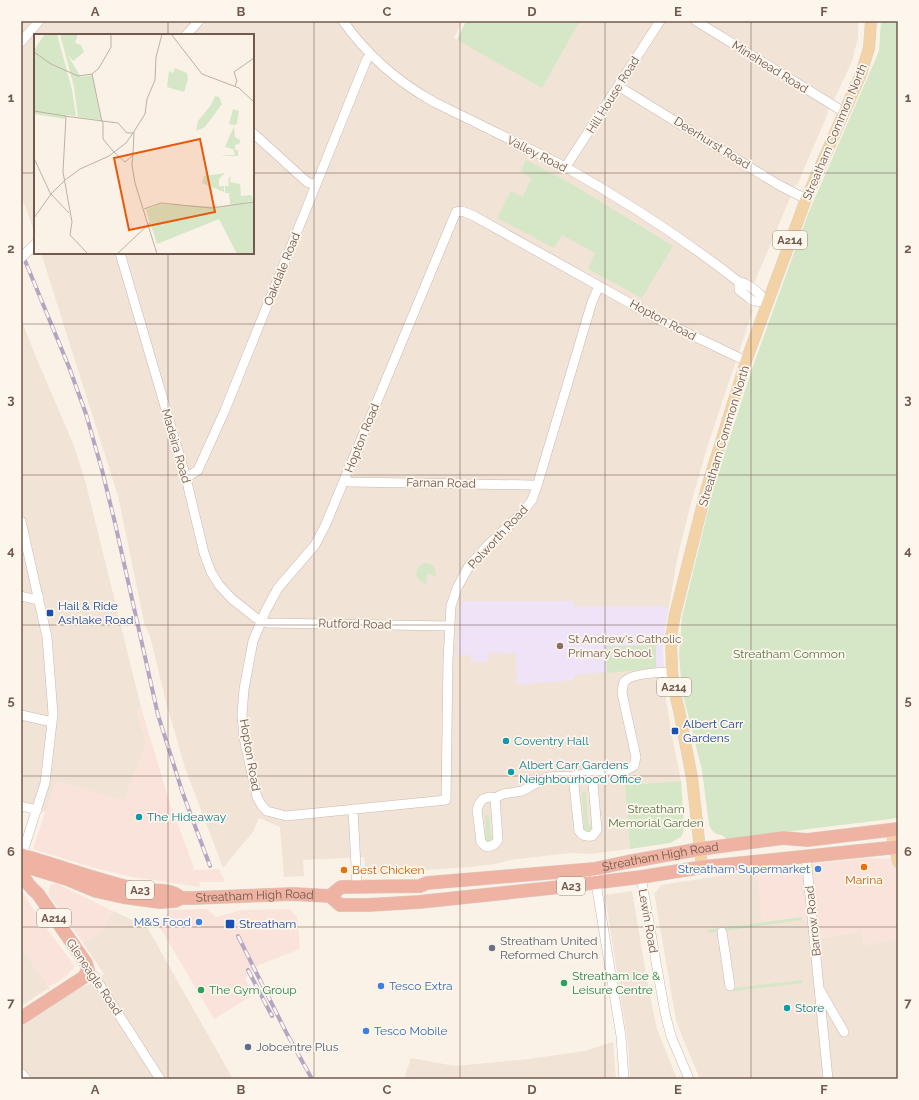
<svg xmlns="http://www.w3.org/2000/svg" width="919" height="1100" font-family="Raleway,sans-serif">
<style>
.residential{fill:#f1e3d6}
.commercial{fill:#fae3db}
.education{fill:#efe3f7}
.green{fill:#d5e7c6}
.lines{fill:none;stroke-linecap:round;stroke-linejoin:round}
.minor-casing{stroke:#cbb9ae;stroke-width:10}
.major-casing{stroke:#d8d1cd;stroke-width:12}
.highway-casing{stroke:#d8d1cd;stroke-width:14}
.minor{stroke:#fff;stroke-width:9}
.major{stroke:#f3d2a5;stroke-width:11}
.highway{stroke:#efb3a3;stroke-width:13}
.rail-casing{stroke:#b4a6c3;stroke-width:4}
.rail{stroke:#fdf6ed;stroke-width:2.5;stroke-dasharray:8;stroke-linecap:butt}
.minor-bridge-casing{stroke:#cbb9ae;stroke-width:10;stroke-linecap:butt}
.minor-bridge{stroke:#fff;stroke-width:9}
.grid{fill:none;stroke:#72594d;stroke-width:1;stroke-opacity:0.55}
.transit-dot{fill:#1a4fb4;stroke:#fdf6ed;stroke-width:1.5}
.education-dot{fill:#8d6e63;stroke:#fdf6ed;stroke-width:1.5}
.culture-dot{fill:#0f9aa8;stroke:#fdf6ed;stroke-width:1.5}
.food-dot{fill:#e8710a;stroke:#fdf6ed;stroke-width:1.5}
.shop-dot{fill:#3f7fe0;stroke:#fdf6ed;stroke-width:1.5}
.worship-dot{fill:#6b7280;stroke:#fdf6ed;stroke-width:1.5}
.leisure-dot{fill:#2e9e5b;stroke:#fdf6ed;stroke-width:1.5}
.service-dot{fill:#5c6f8a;stroke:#fdf6ed;stroke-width:1.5}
.labels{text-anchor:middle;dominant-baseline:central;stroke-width:3.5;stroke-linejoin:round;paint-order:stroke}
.shield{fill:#fdf6ed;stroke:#9c887d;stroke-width:1}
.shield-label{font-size:11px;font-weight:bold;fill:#72594d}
.street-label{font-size:12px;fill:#72594d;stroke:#fdf6ed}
.transit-label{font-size:12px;fill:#164399;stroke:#fdf6ed;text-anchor:start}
.education-label{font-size:12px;fill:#785e54;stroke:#fdf6ed;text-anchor:start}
.park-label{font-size:12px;fill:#577746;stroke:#fdf6ed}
.culture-label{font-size:12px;fill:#0d838f;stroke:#fdf6ed;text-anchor:start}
.shop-label{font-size:12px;fill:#366cbe;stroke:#fdf6ed;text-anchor:end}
.food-label{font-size:12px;fill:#c56008;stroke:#fdf6ed;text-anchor:start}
.worship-label{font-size:12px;fill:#5b616d;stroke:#fdf6ed;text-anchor:start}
.leisure-label{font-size:12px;fill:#27864d;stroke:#fdf6ed;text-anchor:start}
.service-label{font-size:12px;fill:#4e5e75;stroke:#fdf6ed;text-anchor:start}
.inset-road{fill:none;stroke:#c0b0a4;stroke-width:1}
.view{fill:#e8590c;fill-opacity:0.15;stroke:#e8590c;stroke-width:2}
.inset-edge{fill:none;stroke:#72594d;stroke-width:2}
.neatline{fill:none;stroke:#72594d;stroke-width:1.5}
.grid-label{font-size:13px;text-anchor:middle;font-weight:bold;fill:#72594d}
</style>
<rect width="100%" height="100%" fill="#faf2e7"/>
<path class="residential" d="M21 21H462L454 38 542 87 580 21H858V38L852 61 835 98 827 112 828 113 798 183 795 186 755 281 742 298 753 310 708 445 690 507 678 555 663 640 664 687 672 736 681 781 625 785 630 849 590 854 571 853 510 860 495 864 470 867 366 874 364 857 303 860 304 876 284 877 280 827 259 818 253 832 223 868 185 768 166 702 150 636 145 626 118 496 41 253H253V35H35V234L21 195Z
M21 318 33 350 74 446 86 484 141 707 137 710 145 737V745L141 758 124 800 55 785 48 807 45 812 21 806Z
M758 870 762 922 802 917 821 938 861 931 864 945 894 939 898 945V1079H700L683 1039 676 1020 654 892H656L661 885Z
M632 891 649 991 657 1029 677 1079H630L628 1044 605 895Z
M113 911 147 927 233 1079H21V1022L77 987 88 985 104 974 83 943 102 932Z
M21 948 49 987V990L47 989 21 1006Z
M613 1042 616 1079H404L411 1058 455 1066 529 1059 584 1051Z"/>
<path class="commercial" d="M141 707 170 804 193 864 194 870 219 869 225 882H199L200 887 132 877 91 867 33 849 45 812 48 807 56 781 124 800 141 758 145 745V737L137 710Z
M866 858 898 859V945L894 939 864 945 861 931 821 938 802 917 762 922 758 870Z
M52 884H58L113 911 102 932 83 943 49 895V888Z
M21 890 39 918 74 965V969L68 973V975L49 987 21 948Z
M207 909 216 917 242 910 290 909 297 917 300 949 259 965 245 978 253 995 214 1019 159 926 169 910Z"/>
<path class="education" d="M462 601H574V606H665L668 609 663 640V667L574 675V680L517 685 516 653 499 654V652L491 653 488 654 489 662H471V655H457L459 621 458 618Z"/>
<path class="green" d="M466 21H580L542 88 457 40Z
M881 21H898V818L727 839C720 832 714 837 709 825L702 770 682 691 679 654 682 617 713 490 753 366 808 214 879 51Z
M526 160 570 183 673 246 642 298 588 269 595 253 562 235 554 248 497 218 511 191 523 197 531 178 521 171Z
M424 563C432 563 436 567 436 576L427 574 426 584C414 580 413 569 424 563Z
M656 645V668L607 673 606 646Z
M681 781 684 824 683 833 681 837 670 843 630 849 625 785Z
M586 792 588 824 594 829 588 837 581 829 584 825 582 793Z
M485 815H489L491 835 494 837 495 841 485 845 484 836 486 833Z
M802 917V920L708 933 707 930Z
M803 980V983L733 991V988Z"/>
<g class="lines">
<g class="minor-casing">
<path id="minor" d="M343 21C367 55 398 82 434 102 478 124 523 145 567 168 627 202 684 239 739 282 750 284 759 293 767 302
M696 21 844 112
M186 35 199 21
M21 42 39 21
M618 86 777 184 806 199
M253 133 307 182 315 185
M565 168 660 21
M27 252 35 244
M120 253 186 478 204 553 211 572 219 585 232 599 256 618 267 623 450 626
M739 282V290L753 301 767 302
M599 286 592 302 537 486 532 500 522 513 487 546 469 566 457 588 451 606 448 660 446 800 286 816 267 811 262 806 257 797 244 738 242 715 244 689 253 641 266 610 278 588 315 545 325 526 456 212 462 211 474 216 658 319 746 361
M186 478 198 470 225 410 366 61 370 54
M345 480 350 482 532 485 537 486
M21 521 47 637 53 714 45 783 22 855
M21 596 33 599 39 598
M21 715 52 722
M573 776 579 831C582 836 586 837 592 836L597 830 592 772
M495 798 498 840 495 844 488 847 485 846 481 842 477 810 479 804 483 799 489 797 495 798 503 794 522 791 547 777 573 776 609 770H626L634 766 636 757 622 693C623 689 622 684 625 681 633 673 661 672 672 673
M21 806 37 810
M353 809 357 886
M806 856 828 1079
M595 877 621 1036 624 1079
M641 877 665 1013 671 1036 689 1079
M722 932 730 986
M88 973 94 976 160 1079
M820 990 844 1032
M21 1073 26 1079"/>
</g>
<g class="major-casing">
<path id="major" d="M891 830 898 862
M702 867 692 778 679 710 676 698 672 673 671 637 675 614 707 487 746 361 806 199 861 74 869 48 871 21"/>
</g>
<g class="highway-casing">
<g id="highway">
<path d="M21 855C60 866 97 880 136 889 151 892 169 887 181 898"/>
<path id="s1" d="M21 865 67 879 96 891 123 897 160 902 175 901 181 898H193L293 894 330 896 340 905H368L419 902 551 888 641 877 703 867 898 847"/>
<path id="s2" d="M330 896 341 887 420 886 427 883 594 869 627 862 700 849 783 838 807 840 898 829"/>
<path d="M21 1018 84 977 88 970 86 963 38 894C24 882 20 873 22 855"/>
</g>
</g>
<use href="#minor" class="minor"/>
<use href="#major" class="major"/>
<use href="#highway" class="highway"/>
<g class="rail-casing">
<path id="rail" d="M21 251 69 367 86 414 102 470 115 523 158 715 183 794 210 866
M238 936 286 1032 312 1079
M248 970 272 1016"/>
</g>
<use href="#rail" class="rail"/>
<g class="minor-bridge-casing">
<path id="minor-bridge" d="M21 258 27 252"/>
</g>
<use href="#minor-bridge" class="minor-bridge"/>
</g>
<path class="grid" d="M168 21V35M314 21V1079M460 21V1079M605 21V1079M751 21V1079M21 173H35M253 173H898M168 253V1079M21 324H898M21 475H898M21 625H898M21 776H898M21 927H898"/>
<g class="transit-dot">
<rect x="46" y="609" width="8" height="8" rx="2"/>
<rect x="671" y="727" width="8" height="8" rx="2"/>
<rect x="225" y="919" width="10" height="10" rx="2"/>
</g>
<circle class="education-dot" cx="560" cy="646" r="4"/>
<g class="culture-dot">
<circle cx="506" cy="741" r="4"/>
<circle cx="511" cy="772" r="4"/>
<circle cx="139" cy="817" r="4"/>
<circle cx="787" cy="1008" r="4"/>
</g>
<g class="food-dot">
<circle cx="864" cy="867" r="4"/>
<circle cx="344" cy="870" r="4"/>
</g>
<g class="shop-dot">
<circle cx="818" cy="869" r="4"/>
<circle cx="199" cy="922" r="4"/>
<circle cx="381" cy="986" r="4"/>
<circle cx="366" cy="1031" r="4"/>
</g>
<circle class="worship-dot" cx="492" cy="948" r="4"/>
<g class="leisure-dot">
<circle cx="564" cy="983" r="4"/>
<circle cx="201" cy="990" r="4"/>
</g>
<circle class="service-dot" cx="248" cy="1047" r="4"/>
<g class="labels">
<g class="shield">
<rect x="773" y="231" width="34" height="18" rx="3"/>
<rect x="657" y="678" width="34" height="18" rx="3"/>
<rect x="557" y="877" width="28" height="18" rx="3"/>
<rect x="126" y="881" width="28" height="18" rx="3"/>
<rect x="37" y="909" width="34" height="18" rx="3"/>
</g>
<g class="shield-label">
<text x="790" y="240">A214</text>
<text x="674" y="687">A214</text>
<text x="571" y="886">A23</text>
<text x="140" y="890">A23</text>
<text x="54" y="918">A214</text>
</g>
<g class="street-label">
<text transform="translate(770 67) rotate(32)">Minehead Road</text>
<text transform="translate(613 95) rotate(-58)">Hill House Road</text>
<text transform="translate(835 132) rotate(-67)">Streatham Common North</text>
<text transform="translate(712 143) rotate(32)">Deerhurst Road</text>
<text transform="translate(537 154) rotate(27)">Valley Road</text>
<text transform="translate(282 269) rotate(-68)">Oakdale Road</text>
<text transform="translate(663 320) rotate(28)">Hopton Road</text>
<text transform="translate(724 436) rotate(-73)">Streatham Common North</text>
<text transform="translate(362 438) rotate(-68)">Hopton Road</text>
<text transform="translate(176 446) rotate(74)">Madeira Road</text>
<text transform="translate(441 483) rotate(1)">Farnan Road</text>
<text transform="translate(498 537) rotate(-47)">Polworth Road</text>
<text transform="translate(355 624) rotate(1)">Rutford Road</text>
<text transform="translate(250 755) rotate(80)">Hopton Road</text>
<text stroke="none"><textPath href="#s2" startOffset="336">Streatham High Road</textPath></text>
<text stroke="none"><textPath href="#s1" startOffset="240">Streatham High Road</textPath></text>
<text transform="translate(648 921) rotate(80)">Lewin Road</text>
<text transform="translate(813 921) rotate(-96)">Barrow Road</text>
<text transform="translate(94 977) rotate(56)">Gleneagle Road</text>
</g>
<g class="transit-label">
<text x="58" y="606">Hail &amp; Ride<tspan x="58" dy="14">Ashlake Road</tspan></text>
<text x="683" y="724">Albert Carr<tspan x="683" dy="14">Gardens</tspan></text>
<text x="239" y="924">Streatham</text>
</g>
<g class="education-label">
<text x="568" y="639">St Andrew's Catholic<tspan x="568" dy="14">Primary School</tspan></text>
</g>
<g class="park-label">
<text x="789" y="654">Streatham Common</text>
<text x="656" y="809">Streatham<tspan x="656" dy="14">Memorial Garden</tspan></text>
</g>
<g class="culture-label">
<text x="514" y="741">Coventry Hall</text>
<text x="519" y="765">Albert Carr Gardens<tspan x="519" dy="14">Neighbourhood Office</tspan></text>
<text x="147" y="817">The Hideaway</text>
<text x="795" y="1008">Store</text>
</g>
<g class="shop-label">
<text x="810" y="869">Streatham Supermarket</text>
<text x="191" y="922">M&amp;S Food</text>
<text x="389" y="986" text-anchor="start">Tesco Extra</text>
<text x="374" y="1031" text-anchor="start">Tesco Mobile</text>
</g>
<g class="food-label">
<text x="352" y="870">Best Chicken</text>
<text x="864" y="880" text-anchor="middle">Marina</text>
</g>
<g class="worship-label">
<text x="500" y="941">Streatham United<tspan x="500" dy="14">Reformed Church</tspan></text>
</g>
<g class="leisure-label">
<text x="572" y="976">Streatham Ice &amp;<tspan x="572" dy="14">Leisure Centre</tspan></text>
<text x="209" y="990">The Gym Group</text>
</g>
<g class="service-label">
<text x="256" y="1047">Jobcentre Plus</text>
</g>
</g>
<g transform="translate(34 34)">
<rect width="220" height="220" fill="#faf2e7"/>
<path d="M11 0H23L38 56 42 82 31 81V85L0 80V16ZM26 0H44L41 9 47 11 50 18 39 27 33 20 47 43 58 41 67 86 44 83 40 53ZM141 34 153 39 154 45 150 58 133 53 135 37 139 39ZM181 62 185 63 188 70 171 93 162 97 164 87 177 71ZM199 75 205 77 203 88H205L201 91 195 90ZM200 92 201 103 206 106V109L201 111V116H204V122H209H194L186 121H201L199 115 191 113ZM191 139 185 145V152H190V158L168 149 170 142ZM197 142 196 148 206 150 207 162 217 161 220 167 196 170 195 159H191V152H195L194 145ZM206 168 220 169V220H203L185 185 123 210 112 176 126 170 187 173Z" fill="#d5e7c6"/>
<path class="inset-road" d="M137 0 168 40 205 54 220 68M0 18 17 30 44 42 58 40 68 88M58 40 65 34 77 13V0M201 52 203 47 200 38 220 24M0 77 31 82M30 82 84 89 93 99H99M32 82 29 138 38 188 36 201 54 220M69 88V105L79 117 91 128 98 122M99 99 111 80 113 65 121 46 122 23 128 0M99 118 98 131 101 149 123 220M99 120 100 98M0 124 17 161M17 160 35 179M110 175 127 169 177 174 220 168M0 184 17 160 31 146 46 135 75 122 92 109 99 99M83 220 116 189"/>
<path class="view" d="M166 105 181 178 95 196 80 124Z"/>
<rect width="220" height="220" class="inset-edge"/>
</g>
<rect width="919" height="1100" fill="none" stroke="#fdf6ed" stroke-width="44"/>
<rect x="22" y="22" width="875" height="1056" class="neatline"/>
<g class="grid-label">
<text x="95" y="16">A</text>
<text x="241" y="16">B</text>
<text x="387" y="16">C</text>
<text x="532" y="16">D</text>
<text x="678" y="16">E</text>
<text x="824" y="16">F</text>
<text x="11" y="102">1</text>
<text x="908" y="102">1</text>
<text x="11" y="253">2</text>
<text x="908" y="253">2</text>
<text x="11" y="404">3</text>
<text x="908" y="404">3</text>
<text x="11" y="555">4</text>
<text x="908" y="555">4</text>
<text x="11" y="705">5</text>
<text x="908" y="705">5</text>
<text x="11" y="856">6</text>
<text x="908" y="856">6</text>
<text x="11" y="1007">7</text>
<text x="908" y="1007">7</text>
<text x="95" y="1094">A</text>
<text x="241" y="1094">B</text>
<text x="387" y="1094">C</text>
<text x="532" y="1094">D</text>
<text x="678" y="1094">E</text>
<text x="824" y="1094">F</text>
</g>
</svg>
